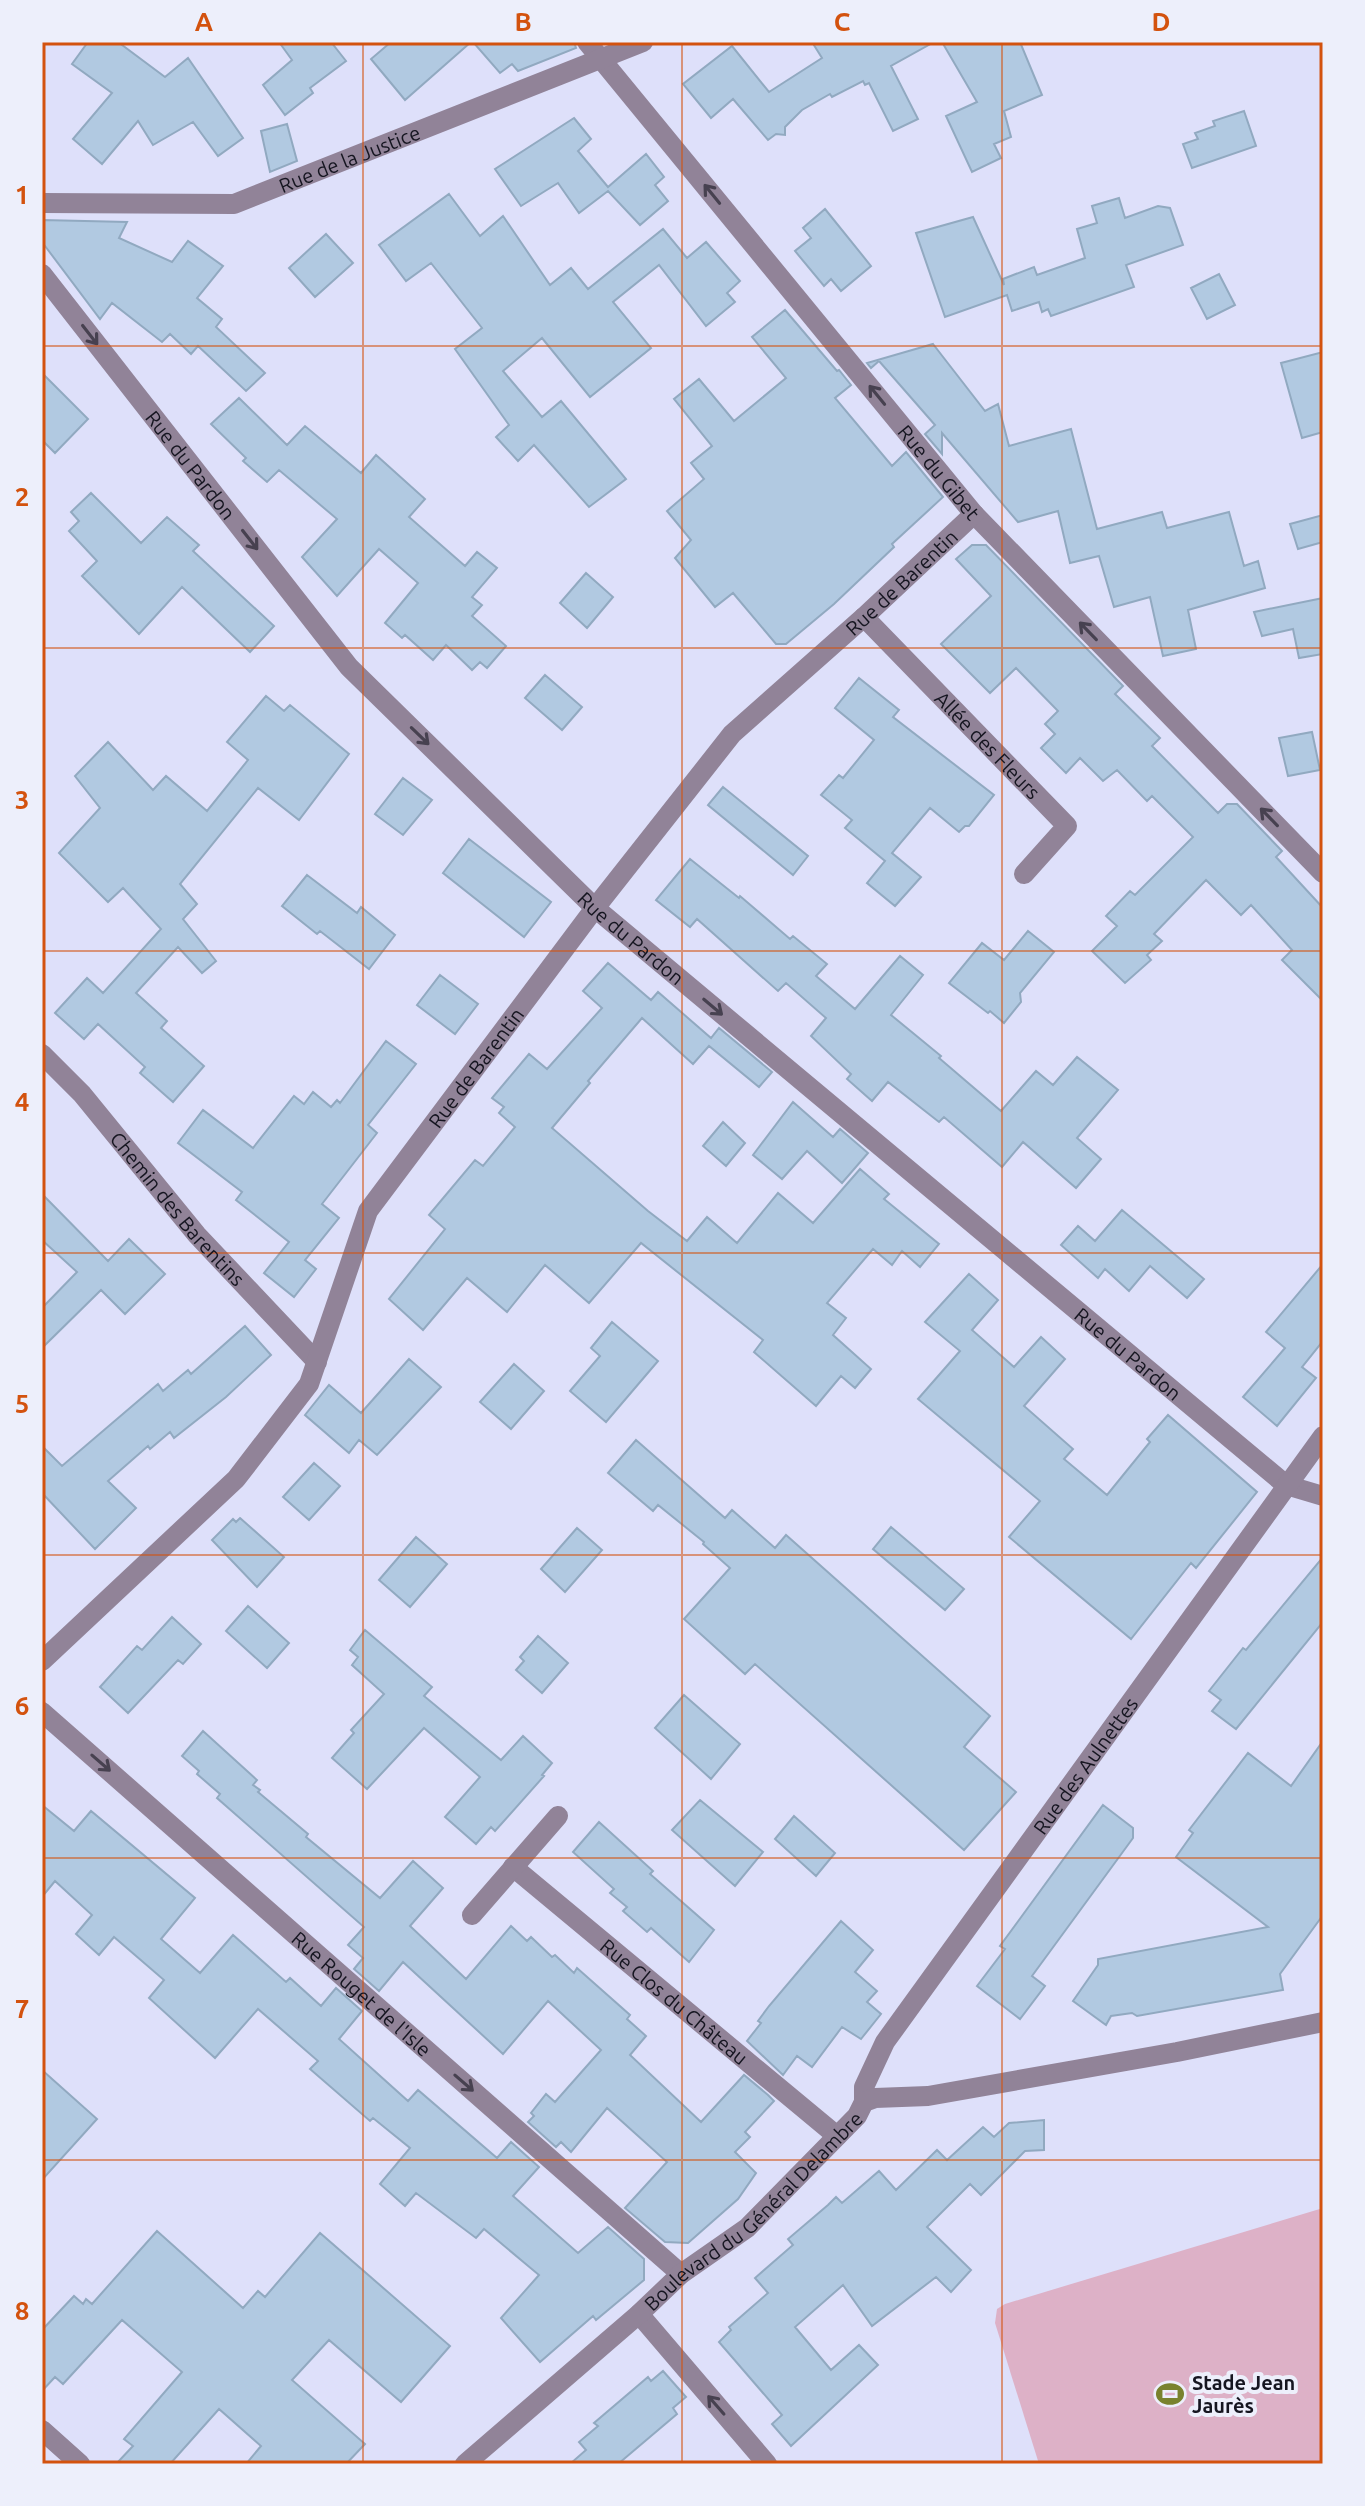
<svg xmlns="http://www.w3.org/2000/svg" width="1365" height="2506" font-family="Ubuntu,sans-serif">
<style>
.grass{fill:#ddb1c7}
.building{fill:#b1c9e1;stroke:#91a9c0;stroke-width:2}
.lines{fill:none;stroke-linecap:round;stroke-linejoin:round}
.street{stroke:#918398;stroke-width:20}
.oneway{stroke:#474150}
.grid{fill:none;stroke:#d3520e;stroke-width:2;stroke-opacity:0.55}
.labels{text-anchor:middle;dominant-baseline:central;stroke-width:8;stroke-linejoin:round;paint-order:stroke}
.street-label{font-size:20px;fill:#151520;stroke:#edeffb}
.poi-label{font-size:20px;font-weight:bold;fill:#151520;stroke:#edeffb;text-anchor:start}
.neatline{fill:none;stroke:#d3520e;stroke-width:3}
.grid-label{font-size:26px;text-anchor:middle;font-weight:bold;fill:#d3520e}
</style>
<rect width="100%" height="100%" fill="#dee0fa"/>
<path class="grass" d="M1323 2208V2464H1039L995 2323 997 2309 1005 2304Z"/>
<path class="building" d="M88 42H118L165 77 188 58 243 138 218 156 193 122 153 145 138 121 102 164 73 139 112 93 72 64Z
M279 42H331L346 61 310 88 313 93 285 115 263 85 292 60Z
M391 42H471L405 100 371 59Z
M473 42H574L576 48 518 71 512 64 500 73Z
M812 42H934L891 66 918 119 893 131 869 83 865 85 863 81 832 97 830 94 802 110 785 127V135L776 134 768 140 733 99 711 118 683 84 732 46 769 92 822 58Z
M942 42H1020L1042 95 1004 111 1011 137 994 144 1001 158 972 172 946 116 977 102Z
M1244 111 1256 146 1192 168 1183 144 1198 139 1195 133 1215 126 1213 121Z
M574 118 591 139 578 151 608 187 646 154 664 177 655 185 668 201 640 225 608 191 579 213 558 183 521 206 495 169Z
M287 124 297 161 270 172 261 131Z
M449 194 480 236 503 216 550 285 571 268 588 289 663 229 687 258 706 242 740 281 727 293 735 302 706 326 659 265 613 302 651 348 590 397 542 338 503 371 542 417 561 401 626 479 589 507 534 445 518 461 496 437 509 425 455 349 482 328 431 263 406 281 379 245Z
M1119 198 1125 218 1158 206 1170 208 1183 245 1126 265 1134 287 1051 316 1048 309 1042 312 1039 302 1012 311 1007 295 945 317 916 233 973 217 1004 285 1003 279 1034 267 1037 275 1085 258 1077 229 1097 223 1092 206Z
M825 209 871 266 841 291 831 279 824 286 795 251 811 238 803 228Z
M42 220 127 222 119 238 172 262 188 241 223 266 197 298 222 319 216 327 265 373 246 391 198 346 191 354 170 334 162 342 112 303 100 319 42 242Z
M326 234 353 263 315 297 289 268Z
M1219 274 1235 305 1207 319 1191 288Z
M785 310 837 371 839 370 851 385 835 398 892 466 906 452 943 497 892 544 894 547 834 604 786 644H776L733 593 715 607 675 558 691 540 667 511 704 479 691 463 712 446 674 399 699 379 734 421 786 378 752 337Z
M933 344 985 411 998 404 1009 446 1071 429 1097 529 1162 512 1167 528 1229 512 1244 566 1258 561 1265 588 1188 610 1196 649 1163 656 1150 597 1114 607 1099 556 1070 563 1058 511 1018 522 942 433V454L925 434 935 425 879 361 871 368 867 363Z
M1323 352V432L1302 438 1281 363Z
M42 373 88 419 55 453 42 440Z
M239 398 287 445 305 426 361 473 376 455 425 499 409 517 465 566 477 552 497 568 472 597 482 605 472 616 506 646 487 668 480 662 472 670 446 645 433 660 405 635 402 638 385 623 418 583 379 549 337 596 302 557 337 519 279 470 267 482 243 461 246 458 211 424Z
M91 493 141 543 167 517 199 545 193 551 274 626 250 652 182 587 139 634 82 576 97 561 69 531 79 521 71 512Z
M1323 515V542L1298 549 1290 524Z
M972 545H986L1123 686 1115 694 1160 738 1152 746 1218 813 1227 804H1237L1282 851 1276 857 1323 908V1001L1282 960 1292 950 1251 905 1241 915 1206 880 1154 934 1162 941 1147 955 1151 960 1125 983 1092 951 1117 926 1106 916 1130 891 1135 895 1193 837 1152 796 1147 801 1117 770 1103 781 1080 758 1066 773 1041 748 1055 734 1045 724 1058 711 1016 668 990 693 941 644 991 596 956 559Z
M586 573 613 597 587 628 560 603Z
M1323 598V654L1299 658 1293 629 1262 636 1254 612Z
M545 675 582 707 562 730 525 698Z
M859 678 899 710 893 717 994 795 969 826H965L959 832 930 808 892 853 921 877 895 906 867 883 885 861 845 828 852 820 821 795 839 775 843 778 874 740 835 708Z
M266 696 284 711 290 705 349 754 299 820 258 788 180 884 197 904 183 919 216 961 202 973 178 947 136 993 167 1021 161 1028 204 1066 173 1102 140 1073 145 1067 98 1024 84 1039 55 1013 87 978 103 993 161 929 123 888 108 902 59 853 100 808 75 776 108 742 153 790 166 776 207 811 248 760 227 742Z
M1312 732 1320 770 1288 776 1279 738Z
M403 778 432 800 403 835 375 814Z
M723 787 808 856 793 875 708 805Z
M469 839 551 902 524 937 443 873Z
M690 859 739 898 740 896 790 939 793 936 827 964 816 976 855 1009 900 956 923 975 891 1015 941 1056 939 1058 1001 1111 1036 1071 1053 1085 1077 1057 1118 1090 1077 1138 1101 1159 1076 1188 1023 1142 1002 1167 944 1117 939 1122 888 1082 872 1101 847 1079 851 1074 811 1036 826 1018 786 983 778 991 697 919 690 927 656 900Z
M307 875 357 913 361 907 395 935 369 969 320 931 317 934 282 906Z
M1028 931 1054 952 1020 993 1021 1002 1004 1023 990 1011 988 1013 949 983 982 943 1004 960Z
M608 963 651 1000 658 992 711 1038 719 1028 772 1072 759 1087 709 1046 693 1064 642 1018 588 1081 590 1083 552 1128 648 1211 687 1241 707 1217 737 1243 778 1193 813 1223 860 1169 889 1194 884 1199 939 1244 920 1267 902 1251 892 1265 873 1249 827 1303 846 1318 833 1335 871 1369 855 1388 841 1376 816 1406 754 1352 763 1340 641 1243 589 1303 545 1265 507 1312 467 1278 423 1330 389 1299 445 1229 429 1215 475 1160 483 1166 515 1127 499 1113 504 1107 492 1098 529 1054 547 1069 602 1008 583 991Z
M440 975 478 1004 455 1034 417 1005Z
M386 1041 416 1064 368 1125 377 1133 322 1204 339 1218 305 1260 316 1269 294 1297 264 1273 289 1242 236 1200 242 1192 178 1143 203 1110 253 1148 294 1096 304 1104 313 1092 331 1107 337 1100 340 1103Z
M793 1102 833 1137 840 1129 868 1153 842 1183 807 1151 782 1179 753 1155Z
M723 1122 745 1143 726 1166 703 1146Z
M42 1194 108 1261 129 1239 165 1274 125 1314 101 1290 42 1348V1308L77 1272 42 1240Z
M1122 1210 1204 1279 1187 1298 1150 1266 1129 1291 1105 1269 1098 1278 1061 1245 1078 1226 1095 1241Z
M1323 1264V1341L1302 1367 1316 1378 1277 1426 1243 1397 1285 1348 1266 1332Z
M969 1274 998 1300 972 1330 1014 1367 1041 1337 1065 1359 1024 1406 1073 1449 1064 1459 1107 1495 1150 1442 1147 1439 1168 1415 1257 1492 1196 1568 1191 1563 1131 1639 1009 1537 1040 1501 918 1399 960 1351 925 1322Z
M612 1322 658 1361 606 1422 570 1391 600 1356 591 1348Z
M245 1326 271 1355 226 1397 174 1438 170 1432 150 1449 148 1446 108 1481 136 1508 95 1549 42 1493V1446L62 1466 158 1384 163 1391 188 1370 191 1374Z
M409 1359 441 1387 377 1455 359 1440 349 1453 305 1415 329 1385 361 1413Z
M514 1364 544 1391 511 1429 480 1402Z
M636 1440 725 1518 732 1510 775 1548 786 1535 990 1716 964 1747 1016 1792 964 1850 755 1664 745 1674 684 1619 730 1568 703 1544 704 1542 658 1505 653 1511 608 1473Z
M314 1463 340 1486 309 1520 283 1497Z
M240 1518 284 1557 257 1587 212 1540 233 1519 236 1522Z
M891 1527 964 1589 945 1610 873 1549Z
M577 1528 602 1550 565 1592 541 1569Z
M416 1537 447 1564 410 1607 379 1580Z
M1323 1557V1622L1236 1729 1212 1711 1221 1700 1209 1691 1243 1648 1246 1650Z
M248 1606 289 1643 267 1668 226 1631Z
M172 1617 201 1644 183 1664 178 1660 128 1713 100 1687 137 1646 142 1650Z
M365 1630 432 1687 424 1696 501 1760 523 1736 552 1763 542 1775 544 1776 495 1831 491 1827 476 1844 445 1817 480 1777 424 1728 367 1789 332 1758 354 1733 351 1730 384 1694 352 1665 358 1657 350 1650Z
M538 1636 568 1663 542 1693 516 1670 524 1661 520 1657Z
M684 1695 740 1744 711 1779 655 1728Z
M203 1731 257 1780 253 1785 260 1790 258 1792 308 1834 306 1837 380 1898 413 1861 443 1888 410 1926 466 1979 511 1926 527 1941 531 1937 552 1957 555 1955 574 1973 577 1968 630 2015 627 2019 646 2036 630 2055 701 2122 744 2075 768 2095 774 2101 745 2132 750 2137 735 2152 756 2173 738 2199 688 2243 665 2242 625 2208 667 2162 607 2108 571 2152 561 2142 556 2147 528 2122 534 2116 531 2113 546 2094 555 2102 601 2050 548 2001 503 2054 403 1962 379 1991 354 1969 363 1958 348 1945 364 1927 217 1798 220 1794 197 1774 199 1771 182 1756Z
M1323 1741V1915L1280 1974 1283 1990 1137 2016 1132 2013 1111 2016 1106 2025 1073 2001 1098 1965V1959L1268 1927 1176 1857 1193 1833 1189 1830 1248 1753 1291 1786Z
M700 1800 763 1852 735 1886 672 1830Z
M42 1805 74 1831 91 1811 195 1898 161 1939 200 1973 233 1935 286 1982 290 1978 321 2006 336 1988 362 2011 339 2039 408 2101 418 2090 497 2158 511 2142 539 2167 513 2196 578 2253 608 2227 644 2259V2280L596 2320 593 2316 540 2362 501 2318 539 2275 484 2229 476 2238 416 2193 405 2206 380 2184 410 2148 373 2118 370 2121 310 2069 318 2061 258 2009 215 2058 149 1998 164 1980 114 1937 99 1955 76 1934 92 1915 55 1881 42 1897Z
M1103 1805 1133 1828V1838L1032 1976 1045 1986 1020 2019 977 1986 1005 1949 1000 1946Z
M794 1816 835 1853 816 1876 775 1839Z
M599 1822 653 1871 650 1874 714 1930 689 1962 651 1928 647 1932 623 1911 627 1907 610 1893 614 1889 573 1852Z
M841 1921 873 1950 855 1972 877 1991 867 2002 881 2014 861 2039 842 2027 812 2067 797 2056 783 2075 747 2041 761 2023 758 2021 769 2006Z
M42 2070 97 2119 42 2180Z
M1044 2120V2150L1025 2151 981 2195 970 2184 927 2227 971 2270 951 2292 936 2277 872 2326 843 2285 795 2327 831 2370 859 2345 878 2365 791 2446 772 2424 782 2415 719 2342 731 2330 729 2327 768 2293 755 2278 793 2245 788 2239 828 2205 836 2197 842 2203 879 2171 896 2190 937 2150 947 2160 983 2127 994 2137 1009 2123Z
M157 2231 243 2308 258 2291 265 2297 320 2233 450 2346 401 2402 329 2340 292 2380 365 2444 346 2464H246L261 2446 219 2409 170 2464H116L133 2446 124 2439 182 2372 122 2320 63 2384 55 2377 42 2391V2330L74 2296 83 2304 86 2299 92 2304Z
M663 2371 686 2397 673 2408 677 2414 618 2464H570L586 2450 579 2442 598 2426 594 2423 648 2377 651 2381Z"/>
<g class="lines">
<g class="street">
<path id="s1" d="M587 42 974 514 1323 873"/>
<path id="s2" d="M42 203 234 204 643 42"/>
<path id="s3" d="M42 274 349 667 595 908 1286 1485 1323 1496"/>
<path id="s4" d="M864 617 1067 826 1024 874"/>
<path id="s5" d="M42 1054 82 1094 197 1235 317 1362"/>
<path id="s6" d="M42 1661 236 1479 309 1384 368 1211 595 908 732 734 864 617 974 514"/>
<path id="s7" d="M42 1712 681 2274"/>
<path id="s8" d="M513 1867 837 2136"/>
<path d="M472 1915 558 1816"/>
<path id="s9" d="M864 2102V2087L885 2042 1323 1436"/>
<path d="M639 2314 767 2464"/>
<path d="M42 2430 80 2464"/>
<path id="s10" d="M465 2464 639 2314 681 2274 747 2228 857 2116 864 2102 875 2098 928 2096 1177 2052 1323 2022"/>
</g>
</g>
<defs><path id="oneway-shaft" d="M-6 0H5M1.5-3L5.5 0L1.5 3" fill="none" stroke-width="1.6" stroke-linecap="round" stroke-linejoin="round" transform="scale(2)"/></defs>
<g class="oneway">
<use href="#oneway-shaft" transform="translate(712 194) rotate(-129)"/>
<use href="#oneway-shaft" transform="translate(90 335) rotate(52)"/>
<use href="#oneway-shaft" transform="translate(877 395) rotate(-129)"/>
<use href="#oneway-shaft" transform="translate(250 540) rotate(52)"/>
<use href="#oneway-shaft" transform="translate(1088 631) rotate(-134)"/>
<use href="#oneway-shaft" transform="translate(420 736) rotate(44)"/>
<use href="#oneway-shaft" transform="translate(1269 817) rotate(-134)"/>
<use href="#oneway-shaft" transform="translate(713 1007) rotate(40)"/>
<use href="#oneway-shaft" transform="translate(101 1763) rotate(41)"/>
<use href="#oneway-shaft" transform="translate(464 2083) rotate(41)"/>
<use href="#oneway-shaft" transform="translate(716 2405) rotate(-131)"/>
</g>
<path class="grid" d="M363 42V2464M682 42V2464M1002 42V2464M42 346H1323M42 648H1323M42 951H1323M42 1253H1323M42 1555H1323M42 1858H1323M42 2160H1323"/>
<defs>
<g id="stadium-bare" transform="scale(2.16)"><path d="M0-5a6.5 5 0 1 0 0 10a6.5 5 0 1 0 0-10ZM-3.5-1.8h7v3.6h-7Z" fill="#79822e" stroke="#edeffb" stroke-width="2.5" paint-order="stroke"/></g>
</defs>
<g fill-rule="evenodd">
<use href="#stadium-bare" x="1170" y="2394"/>
</g>
<g class="labels">
<g class="street-label">
<text stroke="none"><textPath href="#s2" startOffset="316">Rue de la Justice</textPath></text>
<text stroke="none"><textPath href="#s3" startOffset="242">Rue du Pardon</textPath></text>
<text stroke="none"><textPath href="#s1" startOffset="556">Rue du Gibet</textPath></text>
<text stroke="none"><textPath href="#s6" startOffset="1396">Rue de Barentin</textPath></text>
<text stroke="none"><textPath href="#s4" startOffset="178">Allée des Fleurs</textPath></text>
<text stroke="none"><textPath href="#s3" startOffset="890">Rue du Pardon</textPath></text>
<text stroke="none"><textPath href="#s6" startOffset="748">Rue de Barentin</textPath></text>
<text stroke="none"><textPath href="#s5" startOffset="206">Chemin des Barentins</textPath></text>
<text stroke="none"><textPath href="#s3" startOffset="1538">Rue du Pardon</textPath></text>
<text stroke="none"><textPath href="#s9" startOffset="406">Rue des Aulnettes</textPath></text>
<text stroke="none"><textPath href="#s7" startOffset="426">Rue Rouget de l'Isle</textPath></text>
<text stroke="none"><textPath href="#s8" startOffset="210">Rue Clos du Château</textPath></text>
<text stroke="none"><textPath href="#s10" startOffset="384">Boulevard du Général Delambre</textPath></text>
</g>
<g class="poi-label">
<text x="1192" y="2382">Stade Jean<tspan x="1192" dy="23">Jaurès</tspan></text>
</g>
</g>
<rect width="1365" height="2506" fill="none" stroke="#edeffb" stroke-width="88"/>
<rect x="44" y="44" width="1277" height="2418" class="neatline"/>
<g class="grid-label">
<text x="204" y="31">A</text>
<text x="523" y="31">B</text>
<text x="842" y="31">C</text>
<text x="1161" y="31">D</text>
<text x="22" y="204">1</text>
<text x="22" y="506">2</text>
<text x="22" y="809">3</text>
<text x="22" y="1111">4</text>
<text x="22" y="1413">5</text>
<text x="22" y="1715">6</text>
<text x="22" y="2018">7</text>
<text x="22" y="2320">8</text>
</g>
</svg>
